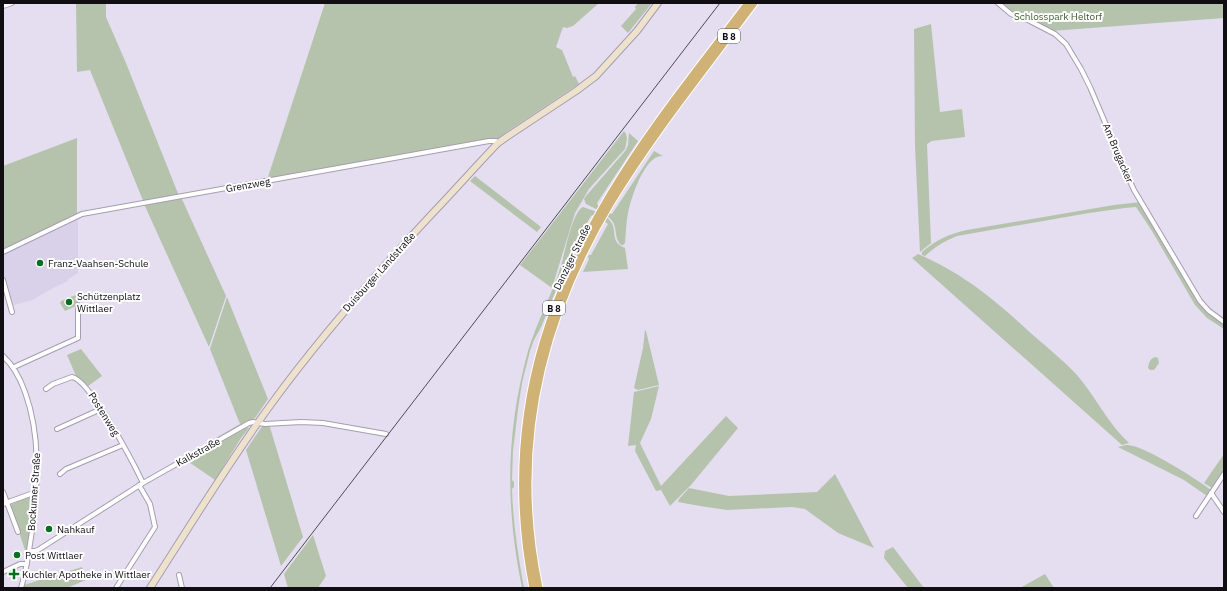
<svg xmlns="http://www.w3.org/2000/svg" width="1227" height="591" font-family="'IBM Plex Sans',sans-serif">
<style>
.built{fill:#d9d0e9}
.green{fill:#b5c3ad}
.lines{fill:none;stroke-linecap:round;stroke-linejoin:round}
.minor-casing{stroke:#a59eb0;stroke-width:6}
.secondary-casing{stroke:#a59eb0;stroke-width:8}
.trunk-casing{stroke:#fff;stroke-width:9}
.minor{stroke:#fff;stroke-width:4}
.secondary{stroke:#eee2cc;stroke-width:6}
.trunk{stroke:#d0b276;stroke-width:7}
.tram{stroke:#4e4b54;stroke-width:1}
.poi-dot{fill:#087121;stroke:#fff;stroke-width:1.5}
.labels{text-anchor:middle;dominant-baseline:central;stroke-width:4;stroke-linejoin:round;paint-order:stroke}
.shield{fill:#fff;stroke:#58565a;stroke-width:1}
.shield-label{font-size:9px;font-weight:bold;fill:#100d13}
.park-label{font-size:10px;fill:#405f2d;stroke:#fff}
.street-label{font-size:10px;fill:#100d13;stroke:#fff}
.poi-label{font-size:10px;fill:#100d13;stroke:#fff;text-anchor:start}
</style>
<rect width="100%" height="100%" fill="#e4def0"/>
<path class="built" d="M75 218 78 221V273L68 279V281L55 287 32 300 11 306 3 276V253Z"/>
<path class="green" d="M76 3H106V17L126 63 179 196 144 203 90 70 77 72Z
M325 3H599L573 26 567 28 563 27 556 47 562 50 573 77 575 76 579 84 508 131 497 140 267 180Z
M638 3H652L628 33 621 26 636 9 635 7Z
M998 3H1224V18L1051 31 1011 13Z
M931 24 940 112 962 109 965 137 932 141 927 144 931 243 920 252 915 146 914 29Z
M624 131 626 134 627 139 625 149 589 189 575 213 552 288 520 265Z
M629 133 638 141 597 203 599 208 598 210 586 204 584 199 586 196 626 150 628 145Z
M77 138V215L3 251V166Z
M654 151 663 156C645 154 631 198 628 213 626 223 626 233 625 243L623 245H621C612 235 620 225 607 216L608 213 612 214Z
M475 176 541 227 537 232 470 181Z
M181 197 226 296 209 347 144 204Z
M1141 202 1200 301 1224 322V329L1207 318 1195 305 1152 231 1136 207 1125 208 1089 213 957 236C944 241 935 247 925 256L922 255V252C936 240 949 234 967 230L1114 205Z
M583 207 597 212 596 214 591 216 574 245 576 248 574 252H571L542 325 534 340 530 351 522 383 518 409 513 451 512 480 514 482V487L512 489C513 523 518 555 524 588H522C505 506 506 431 528 351 537 321 552 295 561 266 565 253 572 212 583 207Z
M606 217C621 228 607 241 625 248L628 269 583 272 589 259 588 257 589 255H591L608 224 604 221Z
M918 254C965 274 997 302 1034 336 1049 349 1064 361 1077 375 1096 397 1108 424 1129 443L1122 445 912 258Z
M78 294V305L65 311 60 303 61 301Z
M227 297 268 399 255 418 176 462V461L240 424 210 349Z
M645 330 646 331 659 385 638 390 634 388 643 348Z
M81 349 102 376 88 386 76 376 67 355Z
M1155 357 1158 358 1159 363 1154 370H1150L1148 368C1149 362 1150 359 1155 357Z
M659 386 651 419 640 443 661 486 726 416 738 428 691 485 670 506 661 490 656 491 635 451 636 445 628 446 634 392Z
M269 424 303 537 281 566 246 450 263 425Z
M247 427 249 428 241 438 215 480 186 460Z
M1126 445C1141 443 1198 480 1211 490L1207 496 1184 480 1118 447Z
M1224 454V473L1214 488H1212L1204 483Z
M835 474 874 548 838 533 805 509 792 507 727 510 700 506 678 502 679 499 689 488 729 496 817 492Z
M30 496 33 498 27 552 26 553 10 505Z
M313 535 326 576 318 588H288L284 574Z
M893 547 924 588H908L884 558 885 551Z
M82 567 86 580 67 588H24V585Z
M1045 574 1054 588H1020Z"/>
<g class="lines">
<g class="minor-casing">
<path id="minor" d="M998 3 1011 14 1028 20 1055 34 1066 44 1081 69 1090 87 1129 179 1134 190 1200 301 1209 311 1224 322
M3 6 12 3
M3 252 82 214 489 141H496L498 143
M3 280 12 312
M3 356C14 366 20 378 25 392 41 436 38 484 32 531 29 550 27 569 21 588
M14 367 78 338V305
M46 389 53 384 72 377C90 380 134 464 143 483
M57 429 101 409
M60 474 66 469 123 445
M3 492 18 532
M1211 493 1224 512
M3 504 36 492
M1196 516 1224 474
M30 551H35L38 550 143 483 249 423 253 422 265 424 301 422 323 423 386 434
M3 572 20 564H27
M179 575 182 588
M116 588 155 527 150 504 139 485"/>
</g>
<g class="secondary-casing">
<path id="secondary" d="M150 588C190 526 228 463 272 403 320 337 374 276 430 216 453 192 475 167 498 143L508 136 576 91 596 76 637 31 658 3"/>
</g>
<g class="trunk-casing">
<path id="trunk" d="M533 588C498 410 553 269 656 125 685 84 717 44 748 3
M539 588C510 451 539 323 610 204 653 133 705 69 754 3"/>
</g>
<use href="#minor" class="minor"/>
<use href="#secondary" class="secondary"/>
<use href="#trunk" class="trunk"/>
<path class="tram" d="M270 588 720 3"/>
</g>
<g class="poi-dot">
<circle cx="40" cy="263" r="4"/>
<circle cx="69" cy="302" r="4"/>
<circle cx="49" cy="529" r="4"/>
<circle cx="17" cy="555" r="4"/>
<path d="M12 568h4v4h4v4h-4v4h-4v-4h-4v-4h4z"/>
</g>
<g class="labels">
<g class="shield">
<rect x="718" y="29" width="22" height="14" rx="3"/>
<rect x="543" y="301" width="22" height="14" rx="3"/>
</g>
<g class="shield-label">
<text x="729" y="36">B 8</text>
<text x="554" y="308">B 8</text>
</g>
<g class="park-label">
<text x="1058" y="16">Schlosspark Heltorf</text>
</g>
<g class="street-label">
<text transform="translate(1118 153) rotate(67)">Am Brugacker</text>
<text transform="translate(248 185) rotate(-10)">Grenzweg</text>
<text transform="translate(572 257) rotate(-64)">Danziger Straße</text>
<text transform="translate(379 272) rotate(-48)">Duisburger Landstraße</text>
<text transform="translate(104 414) rotate(58)">Postenweg</text>
<text transform="translate(198 452) rotate(-29)">Kalkstraße</text>
<text transform="translate(34 492) rotate(-86)">Bockumer Straße</text>
</g>
<g class="poi-label">
<text x="48" y="263">Franz-Vaahsen-Schule</text>
<text x="77" y="296">Schützenplatz<tspan x="77" dy="12">Wittlaer</tspan></text>
<text x="57" y="529">Nahkauf</text>
<text x="25" y="555">Post Wittlaer</text>
<text x="22" y="574">Kuchler Apotheke in Wittlaer</text>
</g>
</g>
<rect width="1227" height="591" fill="none" stroke="#100d13" stroke-width="8"/>
</svg>
